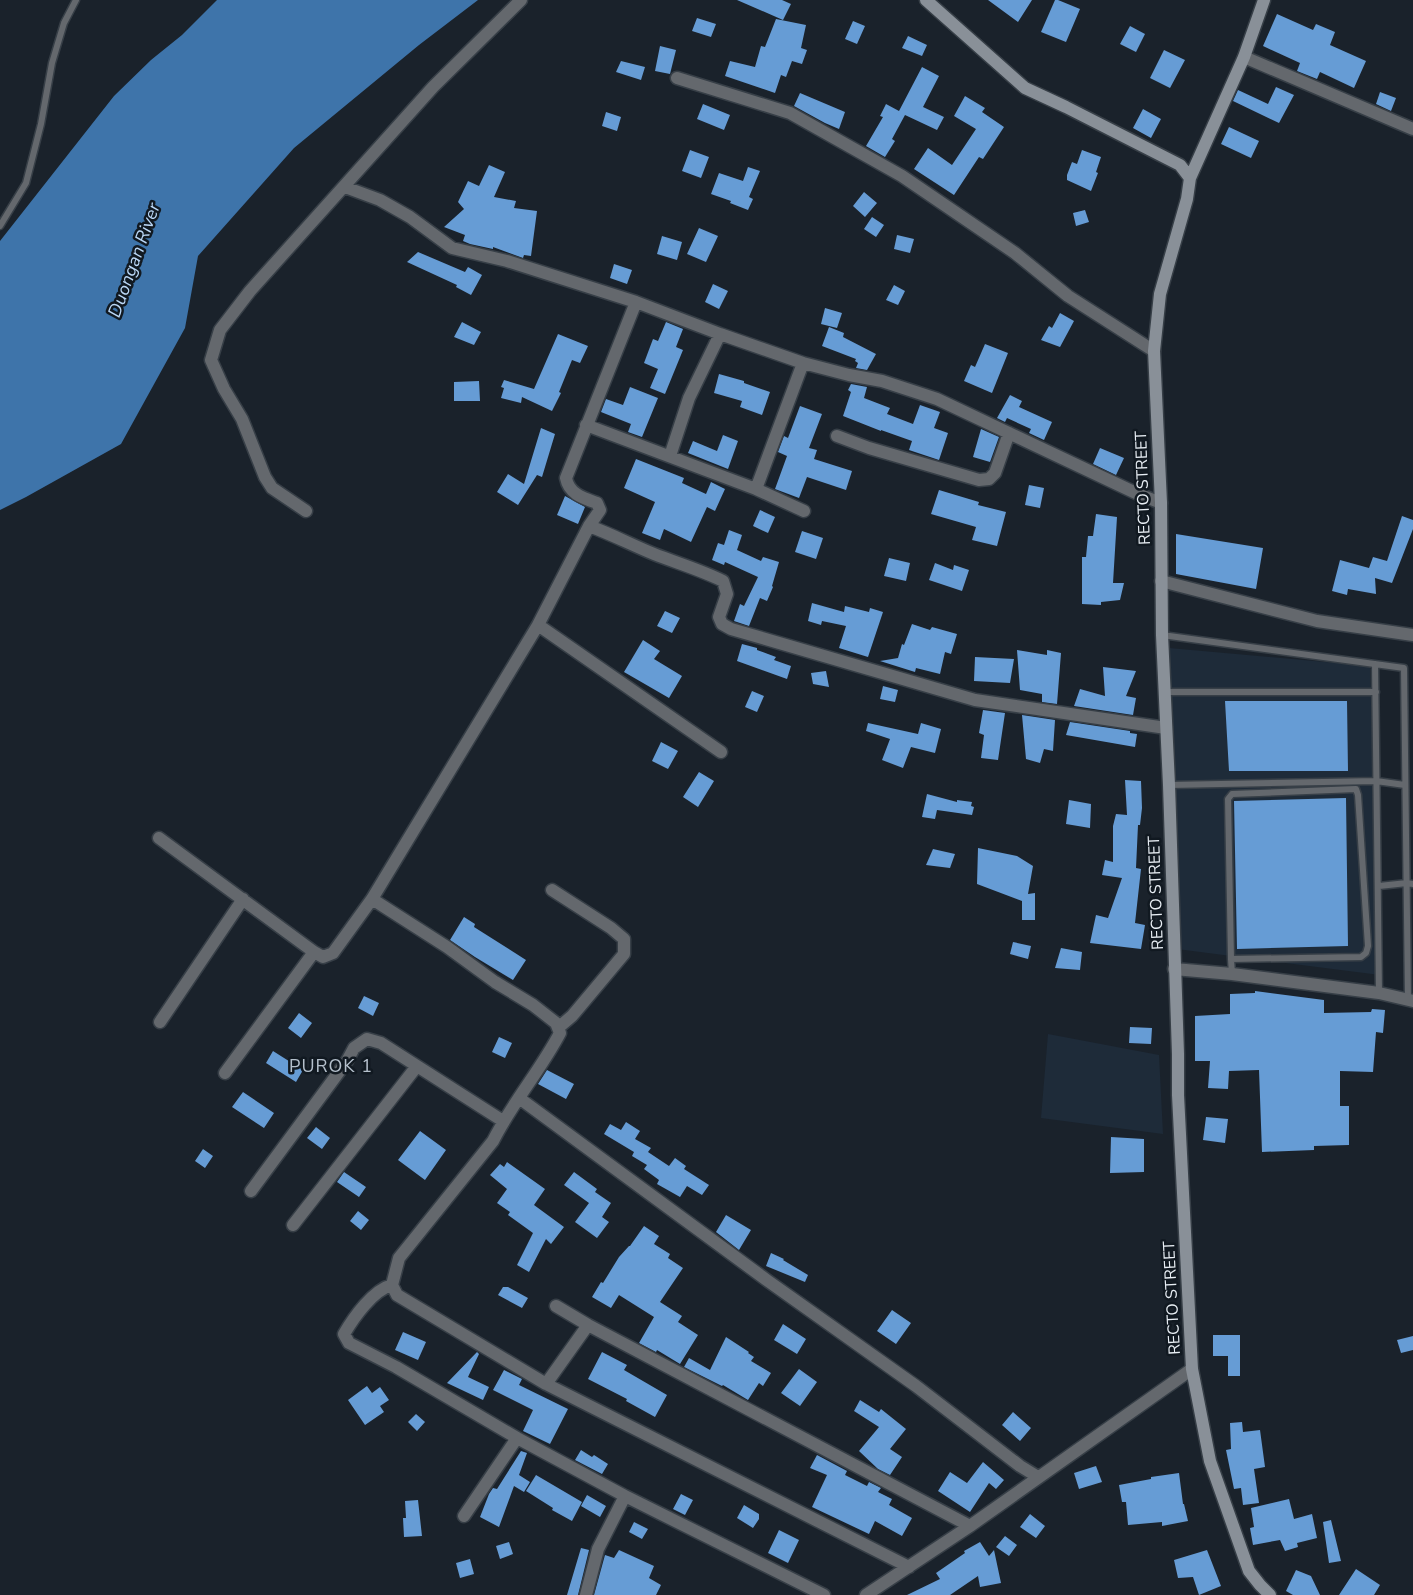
<svg xmlns="http://www.w3.org/2000/svg" width="1413" height="1595" font-family="'Nunito Sans',sans-serif">
<style>
.built{fill:#1e2b39}
.water{fill:#3e74aa}
.building{fill:#669cd5}
.lines{fill:none;stroke-linecap:round;stroke-linejoin:round}
.lane-casing{stroke:#373f47;stroke-width:9}
.street-casing{stroke:#373f47;stroke-width:15}
.secondary-casing{stroke:#373f47;stroke-width:15}
.lane{stroke:#64686d;stroke-width:6}
.street{stroke:#64686d;stroke-width:12}
.secondary{stroke:#899098;stroke-width:12}
.labels{text-anchor:middle;dominant-baseline:central;stroke-width:5;stroke-linejoin:round;paint-order:stroke}
.street-label{font-size:16px;fill:#e9eff5;stroke:#111921}
.water-label{font-size:18px;font-style:italic;fill:#bbd8f7;stroke:#111921}
.neighbourhood-label{font-size:18px;letter-spacing:1px;fill:#b5c0cc;stroke:#111921}
</style>
<rect width="100%" height="100%" fill="#1a222b"/>
<path class="built" d="M1169 648 1370 666 1380 975 1177 949Z
M1048 1034 1159 1055 1163 1134 1041 1118Z"/>
<path class="water" d="M217 0H478L419 45 294 148 198 256 185 328 121 444 26 497 0 510V241L114 96 151 60 182 35Z"/>
<path class="building" d="M737 0H782L791 4 783 20Z
M988 0H1032L1018 22Z
M1055 0H1058L1080 9 1066 42 1041 32Z
M1277 14 1313 30 1316 24 1335 32 1330 45 1366 61 1354 88 1320 72 1317 79 1297 71 1300 63 1263 46Z
M697 18 716 24 711 37 692 31Z
M776 19 806 25 801 48 807 50 802 64 792 61 786 77 781 75 775 93 725 76 730 61 755 67 761 46 765 47Z
M853 21 865 26 857 44 845 39Z
M1130 26 1145 34 1136 52 1120 44Z
M908 36 927 45 922 56 902 48Z
M660 46 676 50 670 74 655 71Z
M1164 50 1185 60 1170 88 1150 78Z
M621 61 645 67 641 80 616 72Z
M922 67 939 76 923 107 944 117 937 130 905 115 892 139 895 141 885 157 866 146 883 117 880 116 886 104 899 111Z
M1276 87 1294 95 1279 123 1233 101 1238 90 1268 104Z
M1380 92 1396 98 1391 111 1376 104Z
M800 93 845 112 839 129 825 123 794 106Z
M965 96 985 108 982 112 1004 127 983 159 979 157 954 195 914 169 928 148 952 165 976 129 954 116Z
M703 104 730 115 724 130 697 119Z
M1143 109 1161 119 1151 138 1133 128Z
M606 112 621 117 617 131 602 126Z
M1229 127 1259 141 1251 158 1221 144Z
M690 150 709 157 701 178 682 171Z
M1082 150 1101 157 1096 172 1098 173 1091 191 1067 180V175L1072 162 1077 164Z
M489 165 505 172 494 197 516 201 514 208 537 211 531 256 524 255 523 258 493 247V249L470 244 463 241 465 235 444 227 464 209 458 202 468 181 479 186Z
M748 167 760 171 749 197 753 199 748 210 730 203 731 201 711 194 719 173 743 181Z
M864 192 877 203 865 217 853 206Z
M1085 210 1089 222 1076 226 1073 213Z
M872 217 884 225 876 237 864 229Z
M699 228 718 236 706 262 687 254Z
M897 235 914 239 910 253 894 249Z
M662 236 682 242 677 260 657 254Z
M418 252 465 272 468 267 482 275 471 295 456 287 457 285 407 262Z
M614 264 632 270 627 284 610 278Z
M713 284 728 291 719 309 705 302Z
M894 285 905 291 898 305 886 300Z
M825 308 842 313 837 328 821 324Z
M1060 313 1074 321 1060 347 1041 340 1049 326 1052 328Z
M462 322 481 332 474 345 454 337Z
M666 322 683 329 676 347 683 350 665 394 650 388 658 369 644 363 653 339 658 341Z
M829 327 844 333 843 337 876 354 867 370 856 368 858 363 855 361 856 359 822 346Z
M558 334 588 346 580 363 572 360 559 392 561 393 552 411 522 397 521 403 501 398 504 388 501 387 504 380 534 389Z
M985 344 1008 353 992 393 964 381 971 365 975 367Z
M719 374 744 381V383L770 392 762 415 740 407 742 401 714 393Z
M479 381 480 401H454V382Z
M851 384 867 387 864 398 890 408 887 414 913 424 920 405 940 412 934 428 948 433 939 460 909 450 912 441 881 430V431L843 416 851 392 848 390Z
M630 387 658 398 642 437 628 432 631 424 601 412 606 399 623 405Z
M1010 395 1022 401 1019 407 1052 422 1044 440 1029 433 1031 429 1007 418 1005 422 997 418Z
M800 406 822 414 809 448 817 450 814 459 852 471 846 490 807 477 799 498 775 489 787 456 778 452 784 436 788 438Z
M541 428 555 434 542 477 537 475 518 505 497 492 508 474 524 484Z
M981 429 999 437 990 462 973 457Z
M723 435 738 441 728 469 688 453 693 441 717 451Z
M1100 448 1124 458 1116 475 1093 464Z
M636 459 684 478 682 483 706 494 711 482 725 489 715 511 707 507 691 542 664 529 660 540 642 533 655 502 624 488Z
M1029 485 1044 488 1040 508 1025 505Z
M939 490 979 502 978 505 1006 512 997 546 972 540 976 527 931 514Z
M565 496 585 507 578 524 557 515Z
M760 510 775 517 768 533 753 526Z
M1096 514 1117 517 1113 583H1124L1120 600 1101 602V605L1082 604V557H1086L1088 536H1093Z
M1402 516 1413 520V529L1392 583 1375 578 1376 594 1348 589 1347 595 1332 591 1340 560 1369 568 1373 557 1387 561Z
M729 530 742 535 737 550 761 561 763 557 779 562 772 586 773 587 767 601 760 598 749 626 734 621 740 604 744 606 758 577 725 562 724 565 712 560 718 543 724 545Z
M802 531 823 538 816 559 795 552Z
M1176 534 1263 548 1256 589 1176 574Z
M889 558 910 563 906 581 884 576Z
M935 563 953 570 954 565 969 570 962 591 929 580Z
M812 603 844 612 845 606 869 612 870 608 883 612 868 657 839 648 846 626 822 621 821 625 808 621Z
M665 611 680 618 672 633 657 626Z
M912 624 930 630 932 627 957 634 951 654 945 652 940 674 916 668 915 672 880 661 898 658 902 644 904 645Z
M643 640 660 651 654 659 682 676 669 698 624 672Z
M742 644 757 648V650L776 657 774 660 791 666 787 679 737 661Z
M1017 650 1047 655V650L1061 653 1057 704 1042 702V694L1020 690Z
M975 657 1014 659 1010 683 974 681Z
M1103 667 1136 671 1126 696 1136 698 1133 715 1074 706 1080 689 1105 696Z
M826 671 829 687 813 684 811 673Z
M883 686 898 690 895 702 880 699Z
M752 691 764 696 757 712 745 707Z
M1225 701H1347L1348 771H1229Z
M983 710 1005 713 998 760 981 758 984 735 979 733Z
M1022 715 1055 720 1053 751 1044 749 1040 763 1026 759Z
M1070 722 1130 731V733L1137 734 1135 747 1066 735Z
M868 723 918 734 921 723 941 729 935 753 911 747 903 768 882 760 890 739 866 731Z
M661 742 678 751 668 769 652 761Z
M699 772 714 781 698 807 683 797Z
M1125 780 1141 781 1142 808 1140 825H1138L1136 868 1141 869 1135 923 1145 925 1141 949 1090 943 1096 915 1108 918 1122 878 1102 875 1105 860 1113 862V826L1116 814 1127 815Z
M927 794 957 802V800L972 802 971 806 974 807 972 815 937 810 935 819 922 817Z
M1346 798 1348 946 1237 949 1234 801Z
M1069 800 1091 804 1090 828 1066 824Z
M978 848 1017 856 1033 866 1028 894 1035 893V920H1022V901L977 884Z
M933 849 955 854 950 868 926 865Z
M464 917 475 924 474 927 526 960 513 980 475 957 450 940Z
M1013 942 1031 946 1028 959 1010 954Z
M1061 948 1082 952 1080 970 1055 968Z
M1255 991 1324 1000V1013L1371 1012 1372 1009 1385 1010 1383 1033 1376 1032 1373 1072 1340 1071V1106H1349V1145L1314 1146V1150L1262 1152 1259 1070 1229 1071 1228 1089 1208 1088 1210 1061H1195V1016L1230 1014V994L1255 993Z
M364 996 379 1003 373 1016 358 1008Z
M299 1013 312 1023 301 1038 288 1028Z
M1130 1027 1152 1028 1151 1044 1129 1043Z
M499 1037 512 1043 505 1058 492 1052Z
M273 1051 303 1070 296 1082 266 1063Z
M547 1070 574 1084 566 1099 538 1084Z
M243 1092 274 1113 264 1128 232 1107Z
M1206 1117 1228 1119 1225 1143 1203 1140Z
M626 1122 640 1131 635 1139 651 1148 648 1152 669 1166 675 1158 686 1166 684 1169 709 1185 702 1195 687 1186 680 1197 657 1184 659 1180 644 1169 647 1165 632 1156 634 1152 604 1134 610 1124 621 1130Z
M316 1127 330 1138 322 1149 307 1138Z
M420 1131 446 1150 425 1180 398 1160Z
M1111 1137 1144 1139V1172L1110 1173Z
M203 1149 213 1156 205 1168 195 1161Z
M507 1162 545 1189 534 1205 564 1227 551 1244 546 1239 529 1272 517 1265 533 1233 508 1215 510 1212 497 1203 507 1189 490 1175 500 1164 504 1167Z
M344 1172 366 1187 359 1197 337 1182Z
M574 1172 597 1189 595 1192 611 1203 602 1217 609 1222 597 1238 575 1222 589 1203 564 1185Z
M358 1211 369 1220 361 1230 350 1221Z
M726 1215 751 1230 739 1250 716 1232Z
M644 1226 659 1236 654 1244 670 1254 668 1258 683 1268 660 1302 682 1316 678 1322 698 1335 680 1364 657 1350 656 1352 639 1343 654 1317 619 1295 611 1308 592 1297 601 1282 603 1283 619 1257 629 1246H630Z
M771 1253 784 1259 783 1260 808 1275 805 1282 766 1266Z
M503 1287H508L528 1298 522 1308 498 1295Z
M892 1310 911 1323 896 1344 877 1331Z
M783 1324 806 1339 797 1354 774 1340Z
M403 1332 426 1342 418 1360 395 1350Z
M1213 1335H1240V1376H1228V1356H1213Z
M1413 1336V1350L1401 1353 1397 1340Z
M726 1337 749 1352 748 1353 754 1357 751 1361 771 1373 763 1386 759 1383 748 1400 723 1385 722 1386 684 1367 689 1358 710 1370Z
M477 1352 479 1354 468 1377 489 1387 483 1400 447 1383Z
M602 1352 627 1365 624 1370 667 1395 655 1417 626 1401 627 1399 588 1379Z
M799 1369 817 1382 800 1406 781 1393Z
M504 1370 522 1379 519 1385 568 1409 550 1444 523 1431 533 1410 493 1390Z
M367 1386 372 1393 380 1387 389 1400 380 1406 384 1412 365 1425 348 1400Z
M860 1400 879 1412 881 1409 906 1429 890 1449 902 1457 890 1475 878 1469 859 1451 879 1427 854 1411Z
M1013 1412 1031 1428 1020 1441 1002 1425Z
M416 1414 425 1422 417 1431 408 1422Z
M1242 1422 1243 1432 1260 1430 1265 1467 1254 1469 1259 1503 1243 1505 1241 1488 1234 1489 1226 1450 1231 1449 1230 1423Z
M581 1450 592 1457 594 1455 608 1464 602 1474 575 1460Z
M521 1451 527 1453 519 1475 530 1482 524 1492 514 1486 499 1527 480 1517 489 1494 493 1488 497 1489Z
M817 1455 847 1471 845 1475 867 1486 869 1482 881 1488 878 1492 892 1499 889 1505 912 1518 902 1536 875 1521 869 1534 812 1507 827 1475 810 1468Z
M983 1462 1004 1480 996 1489 989 1483 970 1512 938 1491 950 1472 967 1483Z
M1096 1466 1102 1482 1079 1489 1074 1473Z
M1179 1473 1183 1504H1184L1188 1521 1162 1526V1522L1128 1525 1126 1502H1122L1119 1485 1151 1479V1477Z
M536 1475 582 1502 572 1521 552 1510 553 1508 526 1491Z
M681 1494 693 1500 685 1515 673 1509Z
M587 1495 606 1506 600 1517 581 1506Z
M1289 1499 1294 1519 1312 1514 1317 1538 1297 1543 1298 1547 1285 1551 1280 1540 1253 1545 1250 1528 1254 1527 1251 1508Z
M418 1500 422 1536 404 1537 403 1518H406L405 1501Z
M744 1505 759 1514V1519L753 1528 737 1518Z
M1030 1514 1045 1526 1036 1538 1020 1527Z
M1331 1520 1341 1561 1329 1563 1323 1522Z
M634 1522 648 1529 642 1539 629 1532Z
M779 1530 799 1540 788 1563 768 1553Z
M1005 1536 1017 1545 1009 1556 996 1547Z
M509 1542 513 1554 500 1559 496 1546Z
M980 1542 989 1556 994 1550 1001 1583 980 1587 978 1576 950 1595H907L940 1579 936 1573 965 1553 964 1551Z
M581 1548 589 1550 578 1595H567Z
M619 1550 654 1566 649 1578 661 1585 656 1595H594L605 1555 614 1558Z
M1207 1550 1221 1586 1199 1595 1193 1577 1178 1578 1174 1560Z
M470 1559 474 1574 460 1578 456 1563Z
M1356 1569 1380 1585 1374 1595H1339Z
M1296 1570 1311 1576 1320 1595H1293L1286 1591Z"/>
<g class="lines">
<g class="lane-casing">
<path id="lane" d="M0 226 26 183 41 124 52 63 64 23 76 0
M1162 635 1404 668 1408 1000
M1375 664 1379 993
M1164 692H1376
M1169 785 1376 781 1405 785
M1379 886 1407 883 1413 884
M1231 959 1361 957 1366 953 1368 946 1358 795 1356 789 1232 794 1228 799 1231 959 1232 974"/>
</g>
<g class="street-casing">
<path id="street" d="M1244 57 1413 129
M677 78 790 113 902 176 1015 253 1068 296 1154 351
M345 187 380 200 410 217 452 248 507 261 636 302 720 334 803 363 849 375 882 381 937 399 1138 494 1161 503
M586 425 756 489 804 511
M837 436 869 448 979 480 989 479 995 473 1009 433
M670 456 689 398 720 334
M756 489 803 363
M306 511 272 488 265 477 242 419 224 389 211 360 220 330 250 291 433 87 521 0
M589 526C611 534 632 545 654 554 677 563 701 570 723 581L727 594 719 617 722 624 731 629 975 700 1166 728
M1161 581 1317 621 1413 635
M538 625 721 752
M159 838 314 952 323 957 333 953 372 899 538 625 589 526 600 510 597 503C583 498 569 494 566 478L636 302
M552 890 611 928 624 939V954L572 1016 558 1028
M372 899 447 947 495 982 533 1005 556 1023 560 1033C540 1071 512 1103 493 1141L399 1258 392 1285 397 1295 546 1384 909 1567
M1174 969 1232 974 1379 993 1413 1001
M160 1022 243 899
M225 1073 314 952
M519 1098 768 1281 916 1386 1020 1466 1038 1477
M251 1191 347 1061 354 1048 367 1039 381 1043 503 1121
M293 1225 417 1066
M392 1285C373 1290 354 1317 344 1334L349 1343 396 1367 517 1438 625 1496 824 1595
M556 1306 588 1325 970 1526
M546 1384 588 1325
M464 1516 517 1438
M586 1595 598 1549 625 1496
M866 1595 970 1526 1192 1369"/>
</g>
<g class="secondary-casing">
<path id="secondary" d="M926 0 1025 88 1066 107 1180 165 1190 178
M1264 0 1244 57 1190 178 1187 199 1160 294 1154 351 1161 503 1162 635 1169 785 1178 1054V1095L1192 1369 1210 1461 1249 1571 1260 1585 1270 1595"/>
</g>
<use href="#lane" class="lane"/>
<use href="#street" class="street"/>
<use href="#secondary" class="secondary"/>
</g>
<g class="labels">
<g class="street-label">
<text transform="translate(1143 488) rotate(-92)">RECTO STREET</text>
<text transform="translate(1156 893) rotate(-92)">RECTO STREET</text>
<text transform="translate(1172 1298) rotate(-93)">RECTO STREET</text>
</g>
<g class="water-label">
<text transform="translate(134 260) rotate(-70)">Duongan River</text>
</g>
<g class="neighbourhood-label">
<text x="331" y="1066">PUROK 1</text>
</g>
</g>
</svg>
